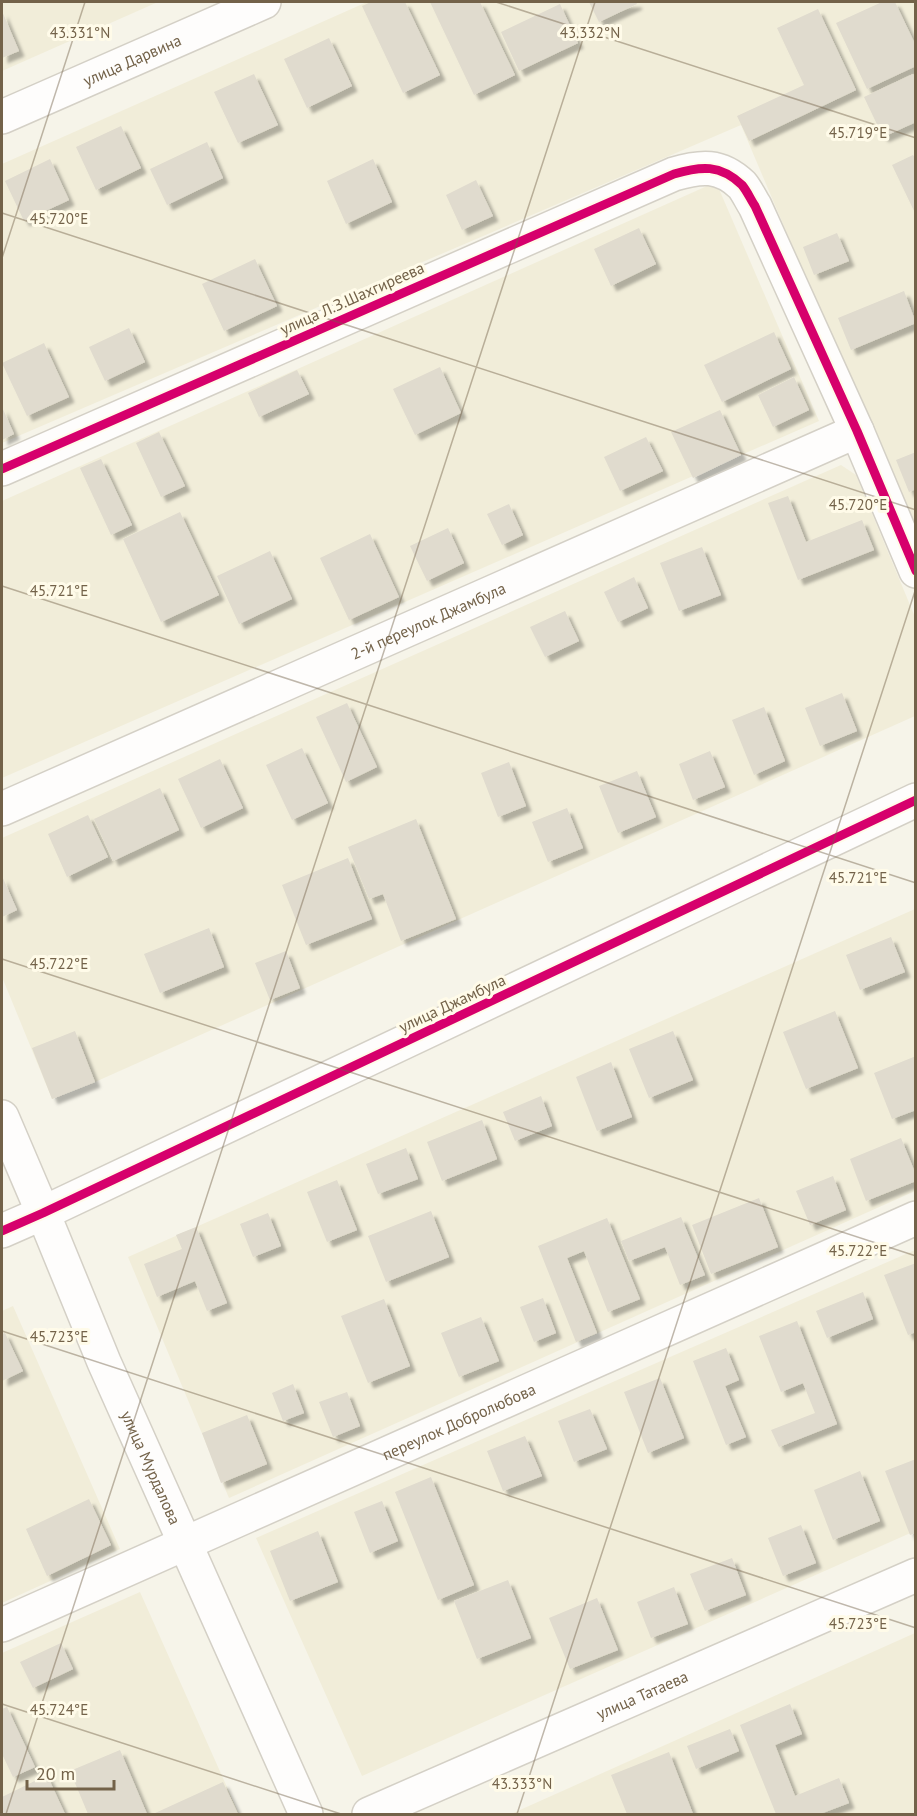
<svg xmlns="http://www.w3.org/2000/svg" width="917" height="1816" font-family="'PT Sans',sans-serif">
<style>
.residential{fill:#f1edd9}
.building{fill:#e0dbce;filter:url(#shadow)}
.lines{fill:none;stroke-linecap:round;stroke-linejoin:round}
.minor-casing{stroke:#d4d0c6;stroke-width:36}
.minor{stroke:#fefdfc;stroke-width:33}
.cycleway-casing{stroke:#fffbe9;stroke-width:13}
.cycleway{stroke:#d6006c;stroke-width:9}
.ticks{fill:none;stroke:#736249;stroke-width:1.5;stroke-opacity:0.45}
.labels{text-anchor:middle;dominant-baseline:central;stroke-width:6;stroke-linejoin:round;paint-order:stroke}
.street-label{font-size:16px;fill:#736249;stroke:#fffbe9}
.ticks-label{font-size:15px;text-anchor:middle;fill:#736249;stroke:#fffbe9;stroke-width:6;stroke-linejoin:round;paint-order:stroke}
</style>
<defs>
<filter id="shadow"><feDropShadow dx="5.5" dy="5.5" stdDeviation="1.5" flood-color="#0004"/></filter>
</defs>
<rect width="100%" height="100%" fill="#f6f4e9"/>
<path class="residential" d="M2 2H158L2 71Z
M367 2H915V535L741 125 2 443V164Z
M716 182 819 421 2 778V501Z
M841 465 856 475 915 617V716L95 1082 52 1099 2 977V838Z
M915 909V1191L229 1498 128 1257Z
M915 1250V1531L362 1776 256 1538Z
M13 1306 120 1549 2 1603V1311Z
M140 1592 239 1814H2V1653Z
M915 1633V1814H511Z"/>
<path class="building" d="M371 2H405L440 75 403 93 362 6Z
M430 2H480L515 75 474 95Z
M589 2H636L637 4 599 22Z
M882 2H895L916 46V66L867 89 836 23Z
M560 4 578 43 519 71 501 32Z
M818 9 856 90 749 141 737 116 804 85 777 28Z
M2 11 19 51 2 58Z
M329 38 352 86 307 108 284 59Z
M254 74 278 125 238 143 214 92Z
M913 74 916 79V122L883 137 864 97Z
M121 126 141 168 96 190 76 147Z
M207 142 223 178 167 205 150 169Z
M913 155 916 160V215L892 165Z
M50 159 69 200 24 221 5 181Z
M373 159 392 202 346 224 327 181Z
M476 180 493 216 462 230 446 195Z
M639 228 656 264 611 286 594 249Z
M837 233 849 261 814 275 803 247Z
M255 259 277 306 224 331 202 284Z
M904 291 916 323 851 350 838 318Z
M129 328 145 362 105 381 89 347Z
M774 332 791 369 722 402 704 365Z
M44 343 69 397 27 416 2 363Z
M440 367 461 413 415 435 393 389Z
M297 370 309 394 259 417 248 393Z
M794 377 809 410 773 427 758 395Z
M2 407 14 434 2 440Z
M720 410 741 455 693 478 671 432Z
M159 432 185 486 161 497 136 443Z
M646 437 663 471 620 491 604 457Z
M916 452V489L909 492 896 460Z
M101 459 132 525 111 535 80 468Z
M788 496 806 542 862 520 874 550 798 580 768 503Z
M509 504 523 535 502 545 487 514Z
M180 512 219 595 161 622 123 539Z
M448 528 464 563 427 581 410 546Z
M370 534 399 597 349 620 320 558Z
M702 547 721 595 679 611 660 563Z
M270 551 292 599 239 624 217 576Z
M634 577 648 608 618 622 604 592Z
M565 611 579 641 545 657 530 627Z
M842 693 857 731 820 746 805 708Z
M347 703 377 767 346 782 316 717Z
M764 707 785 761 754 775 732 720Z
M302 748 328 803 292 820 266 765Z
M710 751 725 787 693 800 679 764Z
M220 759 243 808 201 828 178 779Z
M509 762 526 806 498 817 481 773Z
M637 771 656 817 618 833 599 786Z
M160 788 179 830 113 861 94 819Z
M567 808 583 848 548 862 532 822Z
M88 815 108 857 67 877 48 834Z
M416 819 456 919 401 941 383 894 369 899 348 847Z
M348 858 372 919 306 945 282 885Z
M2 876 17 910 2 917Z
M209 928 224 967 160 993 144 954Z
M891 937 905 972 860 990 846 955Z
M286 951 300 988 270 1000 255 963Z
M835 1011 858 1068 806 1089 783 1032Z
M75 1031 95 1082 52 1099 32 1048Z
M673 1031 693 1080 649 1098 629 1049Z
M916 1056V1110L892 1119 874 1073Z
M611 1062 632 1117 597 1131 576 1077Z
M541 1096 552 1126 515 1141 503 1112Z
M482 1120 497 1159 442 1181 427 1142Z
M901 1138 916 1175V1181L866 1201 850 1159Z
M406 1148 418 1179 378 1194 366 1164Z
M833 1176 846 1210 810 1225 796 1191Z
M337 1180 357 1230 327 1242 307 1192Z
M759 1198 778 1247 711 1274 692 1225Z
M431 1211 449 1257 386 1282 368 1236Z
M268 1213 281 1246 253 1257 240 1224Z
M681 1217 705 1275 680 1285 665 1247 629 1261 621 1241Z
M607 1218 640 1299 608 1312 584 1251 567 1258 597 1333 576 1342 538 1246Z
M196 1227 227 1303 207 1311 195 1281 157 1297 144 1264 182 1249 176 1235Z
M916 1263V1332L908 1335 884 1275Z
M863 1292 873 1319 827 1338 816 1311Z
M543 1298 556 1333 534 1342 520 1307Z
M384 1299 410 1366 368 1383 341 1316Z
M481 1317 499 1361 459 1377 441 1333Z
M797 1321 837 1424 779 1447 771 1430 815 1413 803 1383 781 1392 759 1336Z
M5 1333 23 1371 2 1381V1334Z
M726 1348 739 1380 725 1386 746 1437 726 1445 693 1361Z
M660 1378 684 1438 648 1453 624 1392Z
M293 1384 304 1413 283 1421 272 1393Z
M347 1392 360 1426 333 1437 319 1402Z
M590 1409 607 1449 574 1462 558 1421Z
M247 1415 267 1464 221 1483 202 1433Z
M525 1436 542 1476 503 1491 487 1451Z
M916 1459V1533L910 1535 885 1471Z
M860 1471 880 1521 833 1540 814 1490Z
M431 1477 474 1585 438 1600 395 1492Z
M89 1499 111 1545 47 1576 26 1529Z
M382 1501 398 1541 370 1553 354 1512Z
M801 1525 816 1563 783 1576 768 1538Z
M318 1531 338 1582 290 1601 270 1551Z
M732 1558 746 1595 705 1611 690 1574Z
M508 1580 531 1638 477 1659 454 1601Z
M674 1587 688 1624 651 1638 637 1602Z
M597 1598 618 1650 570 1669 549 1618Z
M61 1643 73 1669 33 1688 20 1662Z
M790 1704 802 1734 775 1745 795 1796 839 1778 849 1803 820 1814H776L740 1725Z
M7 1707 35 1767 13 1777 2 1754V1709Z
M730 1729 739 1751 696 1769 687 1746Z
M120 1750 147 1814H88L70 1771Z
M669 1752 693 1814H627L611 1775Z
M47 1775 65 1814H2V1797Z
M223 1782 238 1814H153Z"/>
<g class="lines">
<g class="minor-casing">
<g id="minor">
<path id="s1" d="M2 117 264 2"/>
<path d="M2 469 674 174C701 166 720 164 742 185 747 191 751 200 755 206L857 431 916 571"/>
<path id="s2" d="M2 809 857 431"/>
<path id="s3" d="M2 1117 43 1213 104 1362 306 1814"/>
<path d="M2 1231 43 1213 916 800"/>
<path id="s4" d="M2 1625 916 1218"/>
<path id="s5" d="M369 1814 916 1575"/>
</g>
</g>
<use href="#minor" class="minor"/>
<g class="cycleway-casing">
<path id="cycleway" d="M2 469 674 174C701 166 720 164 742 185 747 191 751 200 755 206L857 431 916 571
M2 1231 43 1213 916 800"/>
</g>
<use href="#cycleway" class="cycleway"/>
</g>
<path class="ticks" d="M496 2 916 138M2 213 916 510M2 258 85 2M2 586 916 883M2 959 916 1256M2 1331 916 1628M2 1704 341 1814M6 1814 595 2M517 1814 916 588"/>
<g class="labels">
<g class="street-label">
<text stroke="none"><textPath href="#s1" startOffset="142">улица Дарвина</textPath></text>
<text transform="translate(352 298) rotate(-24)">улица Л.З.Шахгиреева</text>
<text stroke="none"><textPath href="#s2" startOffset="466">2-й переулок Джамбула</textPath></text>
<text transform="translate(452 1003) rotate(-25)">улица Джамбула</text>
<text stroke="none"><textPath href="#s4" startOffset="500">переулок Добролюбова</textPath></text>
<text stroke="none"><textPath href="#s3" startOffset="381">улица Мурдалова</textPath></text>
<text stroke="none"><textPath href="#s5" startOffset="298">улица Татаева</textPath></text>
</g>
</g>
<g class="ticks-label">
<text x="80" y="38">43.331°N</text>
<text x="590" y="38">43.332°N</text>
<text x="858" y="138">45.719°E</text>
<text x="59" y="224">45.720°E</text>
<text x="858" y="510">45.720°E</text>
<text x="59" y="596">45.721°E</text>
<text x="858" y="883">45.721°E</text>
<text x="59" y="969">45.722°E</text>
<text x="858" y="1256">45.722°E</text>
<text x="59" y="1342">45.723°E</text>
<text x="858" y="1629">45.723°E</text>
<text x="59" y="1715">45.724°E</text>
<text x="522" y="1789">43.333°N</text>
</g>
<rect width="917" height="1816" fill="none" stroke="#736249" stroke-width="6"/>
<path d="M27 1780v9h87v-9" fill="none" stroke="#736249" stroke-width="3"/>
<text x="36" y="1780" font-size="18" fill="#736249" stroke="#fffbe9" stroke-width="4.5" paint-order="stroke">20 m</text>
</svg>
